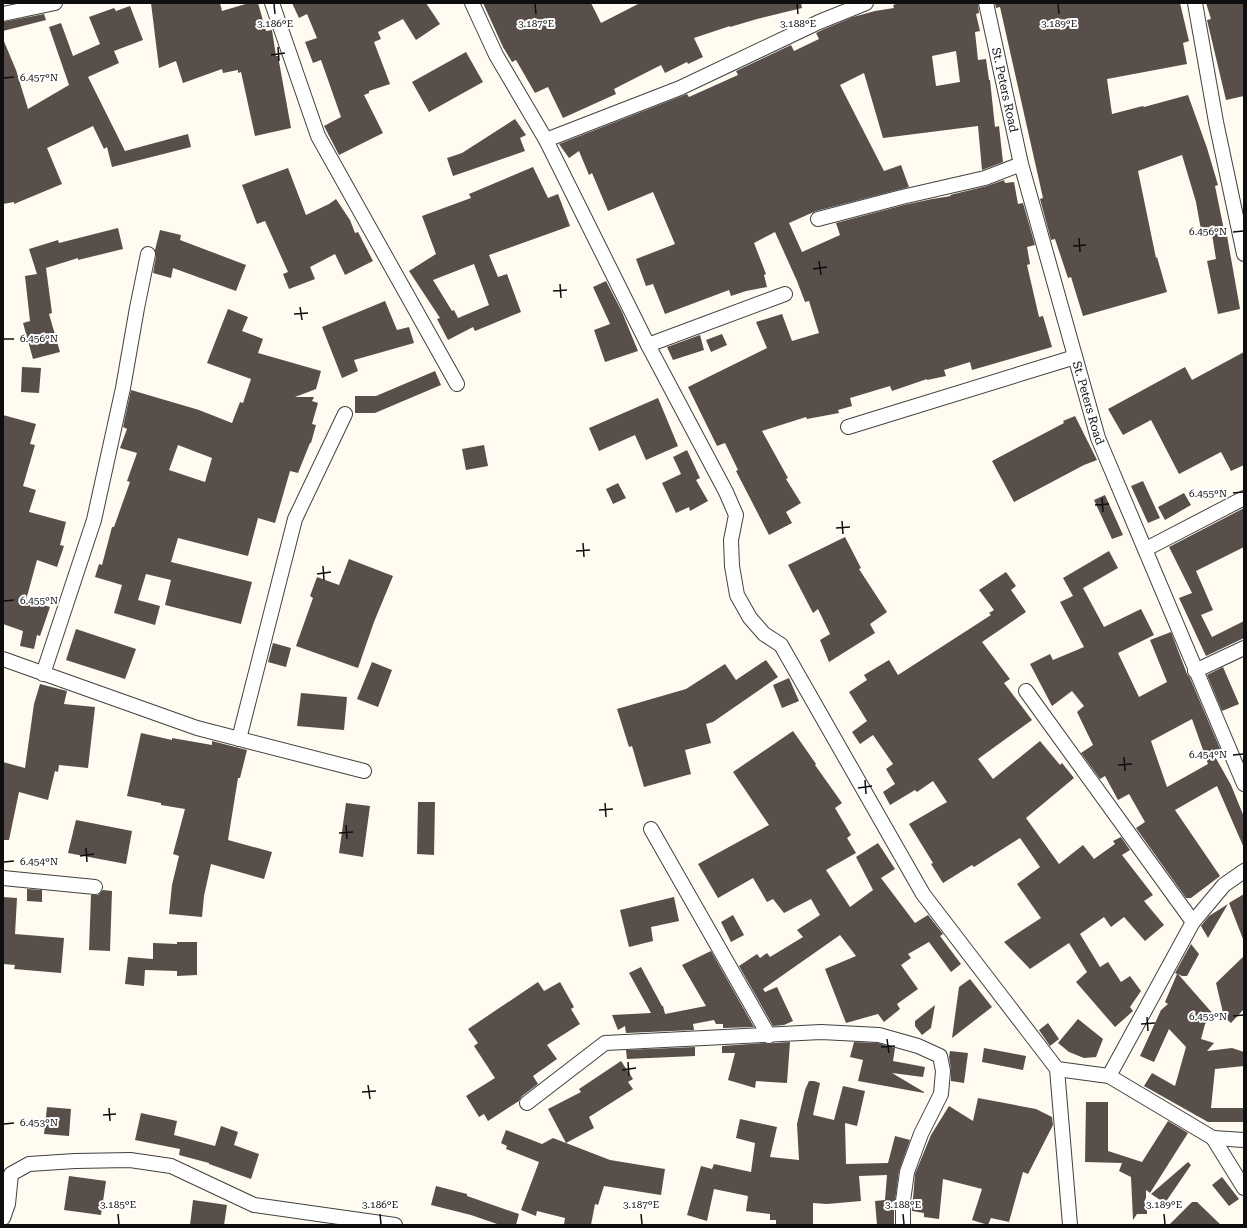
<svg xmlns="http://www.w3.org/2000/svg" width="1247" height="1228" font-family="'Roboto Serif',serif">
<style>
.building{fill:#584e4a;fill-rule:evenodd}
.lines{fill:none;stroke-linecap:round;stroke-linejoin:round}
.minor-casing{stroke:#414141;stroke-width:16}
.minor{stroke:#fff;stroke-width:14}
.ticks{fill:none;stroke:#0e0e0e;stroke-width:1.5}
.labels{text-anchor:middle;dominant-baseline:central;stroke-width:4;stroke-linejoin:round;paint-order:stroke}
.street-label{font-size:12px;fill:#0e0e0e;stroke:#fff}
.ticks-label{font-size:10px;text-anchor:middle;fill:#0e0e0e;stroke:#fff;stroke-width:4;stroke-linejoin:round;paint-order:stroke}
</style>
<rect width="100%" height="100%" fill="#fffbf0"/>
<path class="building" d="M151 3H220L222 11 249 3H258L266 31 272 30 276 56H278L291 128 255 136 241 72 238 73V70L223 73 222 69 183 83 176 61 159 68Z
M292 3H426L440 24 416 40 403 19 378 32 381 39 374 42 390 84 369 91V93L364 95 383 133 339 155 324 126 341 117 321 60 313 63 305 42 317 38 307 14 299 18Z
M483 3H591L601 23 640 3H801L802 8 757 19 730 27V26L694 38 703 57 688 64 687 62 665 73 661 65 614 89 616 94 563 118 548 87 535 93 516 60 512 62 503 47Z
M899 3H978L979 13 976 14 980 31 975 32 978 60 986 59 989 80H990L995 127 999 126 1003 162 982 170 978 126 883 138 864 73 840 85 884 171 901 165 909 187 816 211 789 223 802 252 840 235 836 223 904 205 932 199 951 196 950 195 987 186 1004 180 1005 183 1014 182 1018 204 1023 203 1035 245 1027 247 1030 264 1027 265 1039 317 1043 316 1052 347 972 370 970 362 944 370 946 376 927 380V379L892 391 890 386 850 398 852 406 838 410 839 413 807 419 806 417 762 431 788 478 786 479 801 503 786 512 792 523 769 535 736 471 738 470 725 443 717 446 688 387 767 348 756 322 782 314 792 341 819 333 809 301 805 302 797 281 775 232 754 243 766 274 764 275 767 287 746 291 731 296 729 290 665 314 653 284 646 286 636 259 675 244 653 192 608 211 592 173 589 175 579 151 569 158 559 144 687 94 689 97 738 75 736 71 791 45 794 51 819 39 816 33 822 30 853 17 875 11 894 8 893 5ZM956 51 960 82 936 86 932 56Z
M995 3H1180L1189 41 1183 43 1187 64 1107 79 1112 114 1143 106 1144 107 1188 95 1207 148 1218 185 1215 186 1224 230H1226L1240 309 1218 314 1207 261 1216 259 1211 228 1201 230 1196 202 1182 155 1138 171 1156 258 1157 257 1167 292 1083 316 1071 277 1068 278 1055 239 1051 240 1040 199 1043 198 1000 7 996 8Z
M1206 3H1244V96L1226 100 1207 20 1211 19Z
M130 6 143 40 114 51 119 63 88 77 125 151 188 134 191 147 112 167 107 147 104 149 93 126 47 148 62 184 14 204V202L3 204V39L16 70 28 109 69 85 49 27 61 23 73 56 100 44 89 17 114 8 116 11Z
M44 14 46 20 3 31V22Z
M466 52 483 82 429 112 412 82Z
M515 119 526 135 520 138 525 151 453 176 447 158 462 153Z
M533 167 548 198 558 194 570 226 489 255 498 277 507 274 521 312 475 331 473 327 448 340 437 319 440 318 409 271 436 254 422 216 471 198 469 194ZM474 264 489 305 458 318 454 310 452 311 433 280Z
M288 168 306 215 329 204 336 199 350 220 355 233 358 232 373 261 345 275 335 254 310 267 315 279 289 289 283 274 288 272 265 221 257 224 242 185Z
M118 228 123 249 78 260V258L46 268 52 313 49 314 60 352 33 359 23 323 30 321 25 276 37 274 29 249 58 240 59 243Z
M160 230 181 235 180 240 246 265 236 291 173 268 171 278 153 273 156 256 155 250Z
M606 281 622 312 638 351 605 362 594 330 610 324 593 287Z
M385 301 397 330 409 327 414 343 354 360 358 371 342 378 322 327Z
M228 309 248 317 242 331 263 339 258 353 321 371 316 389 295 397H314L312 401 318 403 312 424 316 425 311 443H310L298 473 290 471 275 523 258 518 248 556 178 538 171 562 252 582 241 624 165 605 171 580 146 574 138 600 160 606 155 625 114 613 122 585 95 577 99 564 102 565 112 527H114L130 482 127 481 137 453 120 448 127 429 123 427 131 390 199 410 232 423 240 402 243 403 251 379 207 363ZM178 445 212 458 205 482 169 470Z
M722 334 727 345 711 352 706 340Z
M700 335 704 350 673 360 667 347Z
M1244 352V465L1231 471 1221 452 1179 474 1151 420 1123 435 1108 409 1185 367 1192 380Z
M22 367 41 368 39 393 21 392Z
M435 371 441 385 375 413H355V396H376Z
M658 398 678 446 646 460 635 435 599 451 589 428Z
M3 415 36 424 30 444 35 445 23 486 36 490 29 512 66 522 60 545 64 546 57 567 37 560 26 600 50 607 40 636 37 635 34 649 20 646 23 631 3 624Z
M1075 416 1097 460 1084 465 1014 502 992 461 1064 423 1063 421Z
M484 445 488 466 466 470 462 449Z
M687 450 700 478 696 480 708 501 690 511 689 507 676 513 662 483 681 474 673 457Z
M1143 481 1160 518 1148 523 1131 486Z
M618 483 626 498 613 504 606 489Z
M1184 493 1191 505 1165 520 1158 507Z
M1105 495 1123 535 1112 539 1094 500Z
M1244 508V547L1196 571 1213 610 1201 615 1212 637 1244 621V638L1206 656 1179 598 1192 593 1169 547Z
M845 537 861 568 859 569 887 612 870 624 875 633 829 662 820 640 830 634 818 609 813 613 788 565Z
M1109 551 1118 568 1083 588 1104 627 1141 609 1154 635 1118 653 1139 697 1167 682 1150 640 1171 632 1187 674 1190 678 1221 751 1213 753 1231 785 1244 817V848L1217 786 1175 810 1220 876 1191 898H1186L1136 828 1145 822 1129 794 1118 800 1105 776 1100 779 1081 753 1093 745 1077 712 1084 706 1072 691 1052 706 1030 664 1050 654 1053 660 1084 647 1060 602 1073 596 1063 578ZM1192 719 1208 764 1167 787 1151 741Z
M349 559 393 576 374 622 358 668 296 646 313 598 310 596 317 577 339 585Z
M1006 572 1016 586 1011 590 1026 612 982 642 1010 679 1004 683 1032 720 978 759 993 779 1040 741 1060 765 1062 763 1074 778 1026 818 1059 864 1083 845 1094 859 1115 844 1113 841 1121 837 1130 850 1122 855 1153 895 1144 901 1164 925 1145 941 1124 917 1111 927 1104 917 1080 934 1100 967 1108 962 1121 982 1130 976 1141 991 1130 1007 1133 1011 1115 1027 1076 982 1087 972 1069 943 1030 969 1004 942 1041 918 1017 884 1040 867 1020 838 974 867 972 865 943 883 931 864 933 863 909 824 947 802 933 781 917 792 915 790 890 805 883 792 895 784 886 769 893 764 873 735 860 744 852 732 867 721 849 692 867 680 864 675 889 660 898 675 991 615 989 613 994 610 979 590Z
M76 629 136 649 125 679 66 660Z
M273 643 291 648 286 667 268 662Z
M766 660 778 677 713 722 706 724 711 743 685 750 691 774 644 787 632 746 629 747 617 709 686 689 725 664 736 680Z
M372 662 392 670 378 707 357 699Z
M1223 667 1239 704 1222 711 1207 675Z
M789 678 799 701 782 708 773 685Z
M40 684 67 691 64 704 95 707 88 768 59 765 58 772 55 771 48 800 19 792 9 840H3V762L25 768 34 704Z
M301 693 347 697 344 730 297 726Z
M793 731 816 764 815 765 842 803 835 808 851 835 847 838 856 853 826 870 850 907 873 890 856 857 878 843 895 869 881 878 915 923 928 915 943 934 940 936 961 964 951 972 929 942 908 954 911 958 901 965 918 989 897 1004 900 1009 884 1022 878 1014 846 1023 825 969 856 956 840 935 763 989 765 992 777 987 793 1021 784 1025 773 1026 739 966 757 954 760 958 767 953 770 957 803 937 797 930 820 915 811 899 784 913 773 899 767 902 753 878 718 898 698 864 769 825 733 772Z
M141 733 172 740V738L212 745V741L247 750 240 778H238L228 840 272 852 264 879 211 864 204 896 202 917 169 914 172 885 179 856 173 854 185 809 161 805V803L127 796Z
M418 802H435L434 855 417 854Z
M346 803 370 806 363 857 339 853Z
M76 820 132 831 126 864 68 853Z
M27 889 42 890V902L27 901Z
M103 890 112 891 110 951 89 950 91 895H98Z
M1244 894V939H1243L1229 903Z
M3 897 17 898 15 934 64 938 61 973 14 969 15 965 3 964Z
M674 897 679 921 651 927 653 941 629 947 620 910Z
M1228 904 1208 938 1201 926 1209 916Z
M733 915 744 935 731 942 721 922Z
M177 942H197V975L177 976V971L145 970 144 986 125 984 128 957 153 959V943L177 944Z
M1191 944 1199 954 1187 976H1182L1178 974 1214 1015 1205 1024 1201 1039 1214 1043 1207 1051 1232 1048 1244 1052V1066L1215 1069 1211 1108H1244V1122H1208L1144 1086 1152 1073 1175 1086 1186 1047 1169 1029 1154 1062 1140 1056 1161 1010 1168 1004 1165 1002 1177 974 1175 973Z
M711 951 754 1027 723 1028V1024H716L714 1020 693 1024 694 1030 626 1033 625 1026 618 1030 612 1015 651 1013 629 973 641 967 662 1006H663L665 1014 706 1006 682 965Z
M1244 956V1009L1231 1023 1224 1017 1216 983Z
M970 979 992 1007 952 1038 959 987Z
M538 982 544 991 560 982 574 1007 571 1009 580 1024 547 1045 557 1059 533 1076 538 1084 522 1096 519 1101 488 1121 484 1114 479 1117 466 1096 495 1078 474 1046 478 1043 468 1029Z
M935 1005 931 1028 922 1035 915 1026V1021Z
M1078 1019 1103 1039 1096 1057 1084 1058 1069 1052 1058 1043Z
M1048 1023 1059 1039 1050 1046 1039 1030Z
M790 1042 787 1083 756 1081 755 1088 728 1080 735 1053H722V1046L765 1043 769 1044 774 1043Z
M854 1042 878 1043 895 1048 893 1061 925 1067 923 1077 892 1073 924 1092V1093L858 1081 863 1060 850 1057Z
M695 1047V1056L627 1059 626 1050Z
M984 1048 1026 1056 1023 1070 982 1062Z
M950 1051 968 1053 964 1083 951 1081V1070L949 1057Z
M621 1061 633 1079 628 1082 633 1089 589 1117 594 1128 566 1143 548 1109 581 1092 579 1089Z
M809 1081H814L820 1083 813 1115 834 1120 843 1086 865 1091 857 1126 845 1123 846 1164 888 1163 895 1136 910 1140 899 1171 894 1208V1224L877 1225 875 1201 885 1200 887 1175 859 1176 861 1201 827 1204 813 1203V1225H776V1220H770V1214L746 1211 748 1196 714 1189 707 1221 687 1215 701 1166 712 1169 714 1164 751 1172 755 1143 736 1138 740 1119 777 1127 770 1157 799 1160 797 1124 805 1090Z
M978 1098 1036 1109 1052 1117 1053 1125 1028 1174 1023 1172 1009 1222 991 1218 988 1225 972 1220 982 1189 943 1179 939 1219 924 1217V1213L912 1211 915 1174 931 1135 949 1106 973 1121Z
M1086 1102H1108V1151L1142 1162 1168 1121 1188 1133 1150 1193 1146 1190V1198L1144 1202 1147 1204V1214H1137L1133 1220 1131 1177 1119 1171 1122 1163 1085 1162Z
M47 1107 71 1109 69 1136 44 1134Z
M141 1113 177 1121 174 1135 215 1146 221 1126 238 1132 234 1145 259 1154 251 1179 209 1164V1163L179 1155 180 1149 135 1140Z
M506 1130 542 1144 553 1138 610 1160 665 1169 661 1195 604 1186 598 1205 595 1204 591 1225H564L565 1218 537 1211 536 1216 521 1210 539 1162 506 1149 507 1146 501 1143Z
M1188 1162 1191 1165 1165 1203 1151 1194Z
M69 1176 106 1181 101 1215 64 1210Z
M1222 1177 1239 1199 1229 1206 1212 1185Z
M436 1186 467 1194V1196L519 1214 516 1225H500L471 1215 431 1205Z
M193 1200 227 1205 224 1225H190Z
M1192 1202H1197L1221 1225H1169Z"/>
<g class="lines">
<g class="minor-casing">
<g id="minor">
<path d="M272 3 318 136 457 384"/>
<path d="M472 3 496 55 546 140 648 345 726 492 736 515 731 540 732 566 737 595 750 618 764 634 781 645 923 894 1057 1069 1070 1225"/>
<path id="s1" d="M986 3 1021 164 1098 438 1244 784"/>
<path d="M1195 3 1216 122 1244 254"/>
<path d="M3 14 55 3"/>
<path d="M546 140 680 88 819 22 866 3"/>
<path d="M818 219 902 197 985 178 1021 164"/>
<path d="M648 345 785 294"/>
<path d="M848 427 1075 357"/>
<path d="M1146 549 1244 498"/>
<path d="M3 659 197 728 364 771"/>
<path d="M1195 671 1244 648"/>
<path d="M43 674 94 520 123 388 137 308 148 254"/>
<path d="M1026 691 1193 922"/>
<path d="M239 739 295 519 345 414"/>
<path d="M651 829 769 1036"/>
<path d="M3 878 95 887"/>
<path d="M1057 1069 1109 1076 1213 1138 1244 1188"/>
<path d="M1109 1076 1193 922 1224 885 1244 871"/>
<path d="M527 1103 605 1043 821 1032 879 1035 918 1046 940 1056 943 1071 941 1094 921 1134 907 1172 903 1201V1225"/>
<path d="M1213 1138 1244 1140"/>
<path d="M3 1218 8 1204 11 1174 29 1164 75 1161 130 1160 171 1166 254 1205 395 1225"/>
</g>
</g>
<use href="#minor" class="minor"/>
</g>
<path class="ticks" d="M274 4 275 14M535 4 536 14M797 4 798 14M1058 4 1059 14M278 47 279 61M271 55 285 53M4 78 14 77M1233 232 1243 231M1079 238 1080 252M1073 246 1086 245M819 261 821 275M813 269 827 267M560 284 561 298M553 291 567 290M300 307 302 320M294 314 308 313M4 339H14M1233 493 1243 492M1102 498 1103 512M1095 505 1109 504M842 521 843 534M836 528 850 527M583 543 584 557M576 551 590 550M323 566 324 580M317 574 331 572M4 601 14 600M1233 755 1243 754M1124 757 1125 771M1118 765 1132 764M865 780 866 794M858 788 872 786M605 803 606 817M599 810 613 809M346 825 347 839M339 833 353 832M86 848 87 862M80 856 94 854M4 862 14 861M1233 1016 1243 1015M1147 1017 1148 1031M1141 1024 1155 1023M887 1039 889 1053M881 1047 895 1046M628 1062 629 1076M622 1070 636 1068M368 1085 370 1099M362 1092 376 1091M109 1108 110 1121M103 1115 116 1114M4 1124 14 1123M118 1214 119 1224M380 1214 381 1224M641 1214 642 1224M903 1214 904 1224M1164 1214 1165 1224"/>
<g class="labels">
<g class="street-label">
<text stroke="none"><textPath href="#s1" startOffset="89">St. Peters Road</textPath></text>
<text stroke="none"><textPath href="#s1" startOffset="413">St. Peters Road</textPath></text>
</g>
</g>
<g class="ticks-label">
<text x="275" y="27">3.186°E</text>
<text x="536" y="27">3.187°E</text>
<text x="798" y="27">3.188°E</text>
<text x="1059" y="27">3.189°E</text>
<text x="39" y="81">6.457°N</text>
<text x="1208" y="235">6.456°N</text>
<text x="39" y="342">6.456°N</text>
<text x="1208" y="497">6.455°N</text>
<text x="39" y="604">6.455°N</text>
<text x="1208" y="758">6.454°N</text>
<text x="39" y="865">6.454°N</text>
<text x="1208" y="1020">6.453°N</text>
<text x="39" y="1126">6.453°N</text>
<text x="118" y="1208">3.185°E</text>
<text x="380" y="1208">3.186°E</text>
<text x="641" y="1208">3.187°E</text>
<text x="903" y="1208">3.188°E</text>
<text x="1164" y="1208">3.189°E</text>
</g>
<rect width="1247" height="1228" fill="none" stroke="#0e0e0e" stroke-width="8"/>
</svg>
